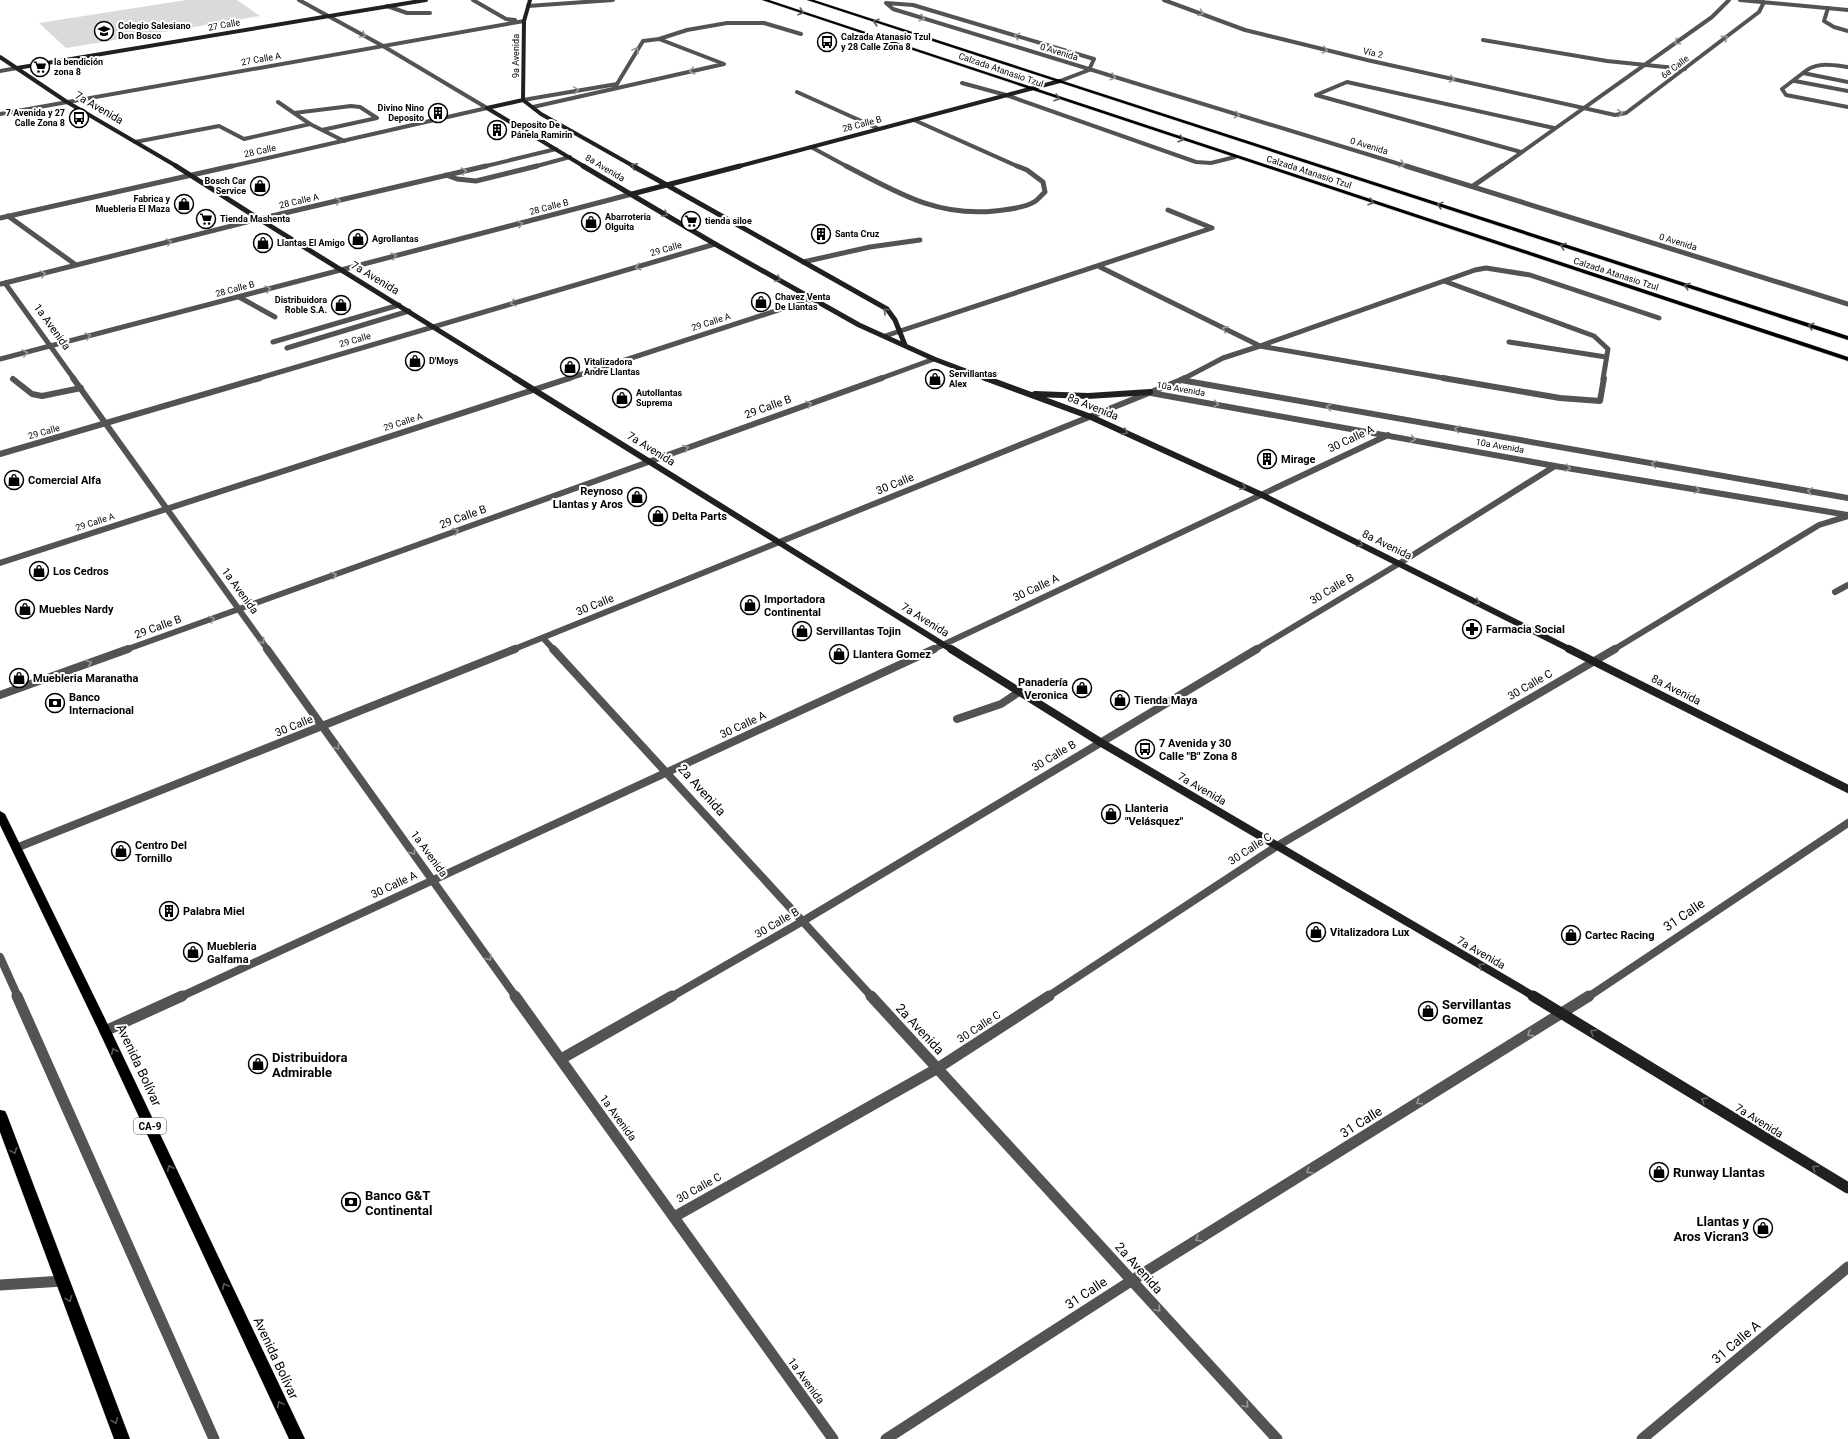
<svg xmlns="http://www.w3.org/2000/svg" width="1848" height="1439" font-family="Roboto,sans-serif">
<style>
.green{fill:#dadada}
.lines{fill:none;stroke-linecap:round;stroke-linejoin:round}
.primary-casing{stroke:#dbdbdb;stroke-width:1}
.lane-far4{stroke:#535353;stroke-width:4}
.lane-far3{stroke:#535353;stroke-width:5}
.lane-far2{stroke:#535353;stroke-width:6}
.lane-far1{stroke:#535353;stroke-width:8}
.lane{stroke:#535353;stroke-width:11}
.street-far4{stroke:#535353;stroke-width:4}
.street-far3{stroke:#535353;stroke-width:5}
.street-far2{stroke:#535353;stroke-width:6}
.street-far1{stroke:#535353;stroke-width:8}
.street{stroke:#535353;stroke-width:11}
.secondary-far4{stroke:#202020;stroke-width:4}
.secondary-far3{stroke:#202020;stroke-width:5}
.secondary-far2{stroke:#202020;stroke-width:6}
.secondary-far1{stroke:#202020;stroke-width:8}
.secondary{stroke:#202020;stroke-width:11}
.primary{fill:#000;fill-rule:evenodd}
.oneway{stroke:#595959}
.oneway2{stroke:#989898}
.oneway3{stroke:#636363}
.labels{text-anchor:middle;dominant-baseline:central;stroke-width:4;stroke-linejoin:round;paint-order:stroke}
.far-street-label{font-size:9px;fill:#000;stroke:#fff}
.far-poi-label{font-size:9px;font-weight:bold;fill:#000;stroke:#fff;text-anchor:start}
.shield{fill:#fff;stroke:#4c4c4c;stroke-width:1}
.shield-label{font-size:10px;font-weight:bold;fill:#000}
.street-label{font-size:11px;fill:#000;stroke:#fff}
.poi-label{font-size:11px;font-weight:bold;fill:#000;stroke:#fff;text-anchor:start}
.near-street-label{font-size:13px;fill:#000;stroke:#fff}
.near-poi-label{font-size:13px;font-weight:bold;fill:#000;stroke:#fff;text-anchor:start}
</style>
<rect width="100%" height="100%" fill="#fff"/>
<path class="green" d="M186 0H237L260 16 66 48 39 23Z"/>
<g class="lines">
<g class="primary-casing">
<path id="primary" d="M762 0H769L1848 357V361Z
M807 0H814L1848 336V340Z
M0 811 5 814 111 1031 305 1439H289L99 1031 0 825Z
M0 1110 5 1111 7 1115 130 1439H114L0 1132Z"/>
</g>
<path class="lane-far4" d="M387 6 407 13H430
M1828 8 1824 21 1834 27 1848 31
M659 39 687 30 727 23H764L801 34
M1483 40 1607 61 1685 69
M1848 67C1832 65 1816 61 1803 73L1848 82
M1803 73 1782 89 1786 95 1848 107
M1795 81 1848 91
M962 83 1006 95 1196 162 1211 163 1235 157
M797 92 879 129
M1316 95 1347 82 1554 128
M1316 95 1521 152
M523 100 617 84 643 41 659 39 724 64 533 107
M294 113 351 106 360 107 377 118 322 130
M310 124 344 141
M135 142 219 126 244 139 310 124 278 102
M533 167 570 157"/>
<path class="lane-far3" d="M446 175 457 179 476 181 537 166
M803 262 870 247 920 240
M1100 267 1260 346 1475 270 1486 268 1530 275 1659 318
M1444 281 1594 336 1608 349 1603 379
M239 297 275 317
M885 336 1212 228 1168 210
M273 342 399 305
M1509 342 1606 357
M287 348 409 311
M1183 379 1223 358 1260 346 1449 379"/>
<path class="lane-far2" d="M1443 378 1560 398 1600 401 1604 378
M13 379 32 394 42 396 81 388
M1181 380 1185 378
M1835 592 1848 585"/>
<path class="lane-far1" d="M957 719 1001 704 1019 692
M0 957 18 997"/>
<path class="lane" d="M17 996 214 1439"/>
<path class="street-far4" d="M299 0 383 46 487 108
M473 0 506 19 515 20
M1164 0 1245 30 1367 60 1615 115 1626 113 1759 12 1764 2
M1740 0 1848 10
M886 3 893 9 1409 167
M886 3 913 5 1094 59 1089 70 1060 81
M528 6 613 0
M0 71 17 68
M0 114 524 21
M914 120 1019 167
M811 147 848 167
M228 167 487 108
M482 167 556 149
M1501 167 1712 17 1729 0"/>
<path class="street-far3" d="M846 166C897 192 935 217 995 211 1005 210 1025 208 1034 202 1038 200 1041 195 1045 192L1043 182 1027 170 1017 166
M1406 166 1848 304
M1473 186 1502 166
M8 216 76 265
M0 218 232 166
M5 283 74 379
M1 284 259 219 486 166
M0 359 632 194
M256 379 715 244
M567 379 812 299
M879 379 934 359"/>
<path class="street-far2" d="M73 378 268 650
M1151 393 1555 466 1848 515
M0 454 260 378
M0 563 570 378
M543 638 554 650
M125 650 882 378
M512 650 1181 380 1848 498
M932 650 1388 435
M1255 650 1400 563 1555 466
M1613 650 1819 525 1848 516"/>
<path class="street-far1" d="M267 649 516 997
M553 649 872 997
M0 695 128 649
M16 848 515 649
M180 997 934 649
M671 997 803 921 1257 649
M1047 997 1277 846 1615 649
M1588 997 1848 823"/>
<path class="street" d="M515 996 833 1439
M871 996 1277 1439
M105 1031 182 996
M561 1059 672 996
M674 1217 938 1068 1049 996
M0 1285 63 1281
M886 1439 1131 1281 1589 996
M1642 1439 1848 1267"/>
<path class="secondary-far4" d="M0 57 67 102 178 167
M17 68 426 0
M523 100 541 114 635 167
M523 100 524 21 530 0
M487 108 585 167
M487 108 523 100
M736 167 1060 81"/>
<path class="secondary-far3" d="M176 166 259 219 517 379
M583 166 715 244 859 325 934 359 987 379
M633 166 887 309 895 320 905 345
M632 194 740 166"/>
<path class="secondary-far2" d="M515 378 952 650
M985 378 1091 417 1262 495 1571 650
M1035 394 1088 396 1150 392"/>
<path class="secondary-far1" d="M951 649 1100 742 1535 997
M1569 649 1848 789"/>
<path class="secondary" d="M1533 996 1848 1188"/>
<use href="#primary" class="primary"/>
</g>
<defs><path id="oneway-chevron" d="M-2-3.5L2.5 0L-2 3.5" fill="none" stroke-width="1.6" stroke-linecap="round" stroke-linejoin="round"/></defs>
<g class="oneway">
<use href="#oneway-chevron" transform="translate(801 12) rotate(19)"/>
<use href="#oneway-chevron" transform="translate(876 22) rotate(-162)"/>
<use href="#oneway-chevron" transform="translate(1057 98) rotate(18)"/>
<use href="#oneway-chevron" transform="translate(1181 139) rotate(18)"/>
<use href="#oneway-chevron" transform="translate(1371 202) rotate(18)"/>
<use href="#oneway-chevron" transform="translate(1440 205) rotate(-162)"/>
<use href="#oneway-chevron" transform="translate(1563 246) rotate(-162)"/>
<use href="#oneway-chevron" transform="translate(1687 286) rotate(-162)"/>
<use href="#oneway-chevron" transform="translate(1811 326) rotate(-162)"/>
<use href="#oneway-chevron" transform="translate(114 1051) rotate(-115)"/>
<use href="#oneway-chevron" transform="translate(14 1151) rotate(69)"/>
<use href="#oneway-chevron" transform="translate(170 1168) rotate(-115)"/>
<use href="#oneway-chevron" transform="translate(225 1286) rotate(-115)"/>
<use href="#oneway-chevron" transform="translate(69 1299) rotate(69)"/>
<use href="#oneway-chevron" transform="translate(280 1404) rotate(-115)"/>
<use href="#oneway-chevron" transform="translate(115 1421) rotate(69)"/>
</g>
<g class="oneway2">
<use href="#oneway-chevron" transform="translate(1201 13) rotate(20)"/>
<use href="#oneway-chevron" transform="translate(922 18) rotate(17)"/>
<use href="#oneway-chevron" transform="translate(363 35) rotate(30)"/>
<use href="#oneway-chevron" transform="translate(1017 36) rotate(-163)"/>
<use href="#oneway-chevron" transform="translate(1725 38) rotate(-37)"/>
<use href="#oneway-chevron" transform="translate(1677 42) rotate(145)"/>
<use href="#oneway-chevron" transform="translate(636 50) rotate(-61)"/>
<use href="#oneway-chevron" transform="translate(1325 50) rotate(14)"/>
<use href="#oneway-chevron" transform="translate(692 71) rotate(168)"/>
<use href="#oneway-chevron" transform="translate(1113 77) rotate(17)"/>
<use href="#oneway-chevron" transform="translate(1452 79) rotate(13)"/>
<use href="#oneway-chevron" transform="translate(576 90) rotate(-9)"/>
<use href="#oneway-chevron" transform="translate(1620 113) rotate(-8)"/>
<use href="#oneway-chevron" transform="translate(1237 115) rotate(17)"/>
<use href="#oneway-chevron" transform="translate(1402 164) rotate(17)"/>
<use href="#oneway-chevron" transform="translate(464 171) rotate(-13)"/>
<use href="#oneway-chevron" transform="translate(338 201) rotate(-13)"/>
<use href="#oneway-chevron" transform="translate(520 224) rotate(-15)"/>
<use href="#oneway-chevron" transform="translate(169 242) rotate(-14)"/>
<use href="#oneway-chevron" transform="translate(394 256) rotate(-15)"/>
<use href="#oneway-chevron" transform="translate(638 267) rotate(164)"/>
<use href="#oneway-chevron" transform="translate(43 274) rotate(-14)"/>
<use href="#oneway-chevron" transform="translate(268 289) rotate(-15)"/>
<use href="#oneway-chevron" transform="translate(513 303) rotate(164)"/>
<use href="#oneway-chevron" transform="translate(1225 329) rotate(-154)"/>
<use href="#oneway-chevron" transform="translate(88 336) rotate(-15)"/>
<use href="#oneway-chevron" transform="translate(25 353) rotate(-14)"/>
<use href="#oneway-chevron" transform="translate(809 404) rotate(-20)"/>
<use href="#oneway-chevron" transform="translate(1216 404) rotate(10)"/>
<use href="#oneway-chevron" transform="translate(1329 407) rotate(-170)"/>
<use href="#oneway-chevron" transform="translate(1457 429) rotate(-170)"/>
<use href="#oneway-chevron" transform="translate(1413 439) rotate(10)"/>
<use href="#oneway-chevron" transform="translate(686 448) rotate(-20)"/>
<use href="#oneway-chevron" transform="translate(1654 464) rotate(-170)"/>
<use href="#oneway-chevron" transform="translate(1568 468) rotate(10)"/>
<use href="#oneway-chevron" transform="translate(1697 490) rotate(10)"/>
<use href="#oneway-chevron" transform="translate(1810 491) rotate(-170)"/>
<use href="#oneway-chevron" transform="translate(456 531) rotate(-20)"/>
<use href="#oneway-chevron" transform="translate(334 575) rotate(-20)"/>
<use href="#oneway-chevron" transform="translate(212 619) rotate(-20)"/>
<use href="#oneway-chevron" transform="translate(262 641) rotate(54)"/>
<use href="#oneway-chevron" transform="translate(89 663) rotate(-20)"/>
<use href="#oneway-chevron" transform="translate(337 747) rotate(54)"/>
<use href="#oneway-chevron" transform="translate(413 852) rotate(54)"/>
<use href="#oneway-chevron" transform="translate(489 958) rotate(54)"/>
<use href="#oneway-chevron" transform="translate(1530 1034) rotate(148)"/>
<use href="#oneway-chevron" transform="translate(1419 1102) rotate(148)"/>
<use href="#oneway-chevron" transform="translate(1309 1171) rotate(148)"/>
<use href="#oneway-chevron" transform="translate(1198 1239) rotate(148)"/>
<use href="#oneway-chevron" transform="translate(1158 1309) rotate(47)"/>
<use href="#oneway-chevron" transform="translate(1246 1405) rotate(47)"/>
</g>
<g class="oneway3">
<use href="#oneway-chevron" transform="translate(634 166) rotate(-151)"/>
<use href="#oneway-chevron" transform="translate(665 214) rotate(31)"/>
<use href="#oneway-chevron" transform="translate(778 279) rotate(30)"/>
<use href="#oneway-chevron" transform="translate(886 311) rotate(-137)"/>
<use href="#oneway-chevron" transform="translate(1125 432) rotate(25)"/>
<use href="#oneway-chevron" transform="translate(1243 487) rotate(25)"/>
<use href="#oneway-chevron" transform="translate(1360 544) rotate(26)"/>
<use href="#oneway-chevron" transform="translate(1477 602) rotate(27)"/>
<use href="#oneway-chevron" transform="translate(1481 966) rotate(-150)"/>
<use href="#oneway-chevron" transform="translate(1593 1032) rotate(-148)"/>
<use href="#oneway-chevron" transform="translate(1704 1100) rotate(-148)"/>
<use href="#oneway-chevron" transform="translate(1815 1168) rotate(-148)"/>
</g>
<defs>
<g id="school-ring" transform="scale(1)"><circle r="9.5" fill="#fff" stroke="#000" stroke-width="1.5"/><path d="M0-5L7-2L0 1L-7-2ZM-4 1L0 2.5L4 1V4Q0 6-4 4Z" fill="#000"/></g>
<g id="bus-ring" transform="scale(1)"><circle r="9.5" fill="#fff" stroke="#000" stroke-width="1.5"/><path d="M-5-6H5V4H4V6H2V4H-2V6H-4V4H-5ZM-3.5-4V0h7V-4ZM-3.5 1.2v1.5H-2V1.2ZM2 1.2v1.5H3.5V1.2Z" fill="#000"/></g>
<g id="supermarket-ring" transform="scale(1)"><circle r="9.5" fill="#fff" stroke="#000" stroke-width="1.5"/><path d="M-6-5.5h2.5l.6 2H6L4.5 2H-2.5L-4.4-4H-6ZM-1.5 3.2a1.3 1.3 0 1 0 .1 0ZM3 3.2a1.3 1.3 0 1 0 .1 0Z" fill="#000"/></g>
<g id="building-ring" transform="scale(1)"><circle r="9.5" fill="#fff" stroke="#000" stroke-width="1.5"/><path d="M-4-6H4V6H1V3H-1V6H-4ZM-2.5-4.3h1.7v1.8h-1.7ZM.8-4.3h1.7v1.8H.8ZM-2.5-1h1.7V.8h-1.7ZM.8-1h1.7V.8H.8Z" fill="#000"/></g>
<g id="shop-ring" transform="scale(1)"><circle r="9.5" fill="#fff" stroke="#000" stroke-width="1.5"/><path d="M-5-2.5h2.3a2.7 3.5 0 0 1 5.4 0H5L5.5 6h-11ZM-1.5-2.5h3a1.5 2.3 0 0 0-3 0Z" fill="#000"/></g>
<g id="pharmacy-ring" transform="scale(1)"><circle r="9.5" fill="#fff" stroke="#000" stroke-width="1.5"/><path d="M-2-6h4v4h4v4h-4v4h-4v-4h-4v-4h4Z" fill="#000"/></g>
<g id="bank-ring" transform="scale(1)"><circle r="9.5" fill="#fff" stroke="#000" stroke-width="1.5"/><path d="M-6-4H6V4H-6ZM0-2.3a2.3 2.3 0 1 0 0 4.6a2.3 2.3 0 1 0 0-4.6Z" fill="#000"/></g>
</defs>
<g fill-rule="evenodd">
<use href="#school-ring" x="104" y="31"/>
<use href="#bus-ring" x="827" y="42"/>
<use href="#supermarket-ring" x="40" y="67"/>
<use href="#building-ring" x="438" y="113"/>
<use href="#bus-ring" x="79" y="118"/>
<use href="#building-ring" x="497" y="130"/>
<use href="#shop-ring" x="260" y="186"/>
<use href="#shop-ring" x="184" y="204"/>
<use href="#supermarket-ring" x="206" y="219"/>
<use href="#supermarket-ring" x="691" y="221"/>
<use href="#shop-ring" x="591" y="222"/>
<use href="#building-ring" x="821" y="234"/>
<use href="#shop-ring" x="358" y="239"/>
<use href="#shop-ring" x="263" y="243"/>
<use href="#shop-ring" x="761" y="302"/>
<use href="#shop-ring" x="341" y="305"/>
<use href="#shop-ring" x="415" y="361"/>
<use href="#shop-ring" x="570" y="367"/>
<use href="#shop-ring" x="935" y="379"/>
<use href="#shop-ring" x="622" y="398"/>
<use href="#building-ring" x="1267" y="459"/>
<use href="#shop-ring" x="14" y="480"/>
<use href="#shop-ring" x="637" y="497"/>
<use href="#shop-ring" x="658" y="516"/>
<use href="#shop-ring" x="39" y="571"/>
<use href="#shop-ring" x="750" y="605"/>
<use href="#shop-ring" x="25" y="609"/>
<use href="#pharmacy-ring" x="1472" y="629"/>
<use href="#shop-ring" x="802" y="631"/>
<use href="#shop-ring" x="839" y="654"/>
<use href="#shop-ring" x="19" y="678"/>
<use href="#shop-ring" x="1082" y="688"/>
<use href="#shop-ring" x="1120" y="700"/>
<use href="#bank-ring" x="55" y="703"/>
<use href="#bus-ring" x="1145" y="749"/>
<use href="#shop-ring" x="1111" y="814"/>
<use href="#shop-ring" x="121" y="851"/>
<use href="#building-ring" x="169" y="911"/>
<use href="#shop-ring" x="1316" y="932"/>
<use href="#shop-ring" x="1571" y="935"/>
<use href="#shop-ring" x="193" y="952"/>
<use href="#shop-ring" x="1428" y="1011"/>
<use href="#shop-ring" x="258" y="1064"/>
<use href="#shop-ring" x="1659" y="1172"/>
<use href="#bank-ring" x="351" y="1202"/>
<use href="#shop-ring" x="1763" y="1228"/>
</g>
<g class="labels">
<g class="far-street-label">
<text transform="translate(224 25) rotate(-10)">27 Calle</text>
<text transform="translate(1059 52) rotate(17)">0 Avenida</text>
<text transform="translate(1373 53) rotate(13)">Vía 2</text>
<text transform="translate(516 56) rotate(-90)">9a Avenida</text>
<text transform="translate(261 59) rotate(-10)">27 Calle A</text>
<text transform="translate(1675 67) rotate(-37)">6a Calle</text>
<text transform="translate(1001 70) rotate(19)">Calzada Atanasio Tzul</text>
<text transform="translate(862 124) rotate(-15)">28 Calle B</text>
<text transform="translate(1369 146) rotate(17)">0 Avenida</text>
<text transform="translate(260 151) rotate(-12)">28 Calle</text>
<text transform="translate(605 168) rotate(31)">8a Avenida</text>
<text transform="translate(1309 172) rotate(18)">Calzada Atanasio Tzul</text>
<text transform="translate(299 201) rotate(-13)">28 Calle A</text>
<text transform="translate(549 207) rotate(-15)">28 Calle B</text>
<text transform="translate(1678 242) rotate(17)">0 Avenida</text>
<text transform="translate(666 249) rotate(-16)">29 Calle</text>
<text transform="translate(1616 274) rotate(18)">Calzada Atanasio Tzul</text>
<text transform="translate(235 289) rotate(-15)">28 Calle B</text>
<text transform="translate(711 322) rotate(-18)">29 Calle A</text>
<text transform="translate(355 340) rotate(-16)">29 Calle</text>
<text transform="translate(1181 389) rotate(10)">10a Avenida</text>
<text transform="translate(403 422) rotate(-18)">29 Calle A</text>
<text transform="translate(44 432) rotate(-16)">29 Calle</text>
<text transform="translate(1500 446) rotate(10)">10a Avenida</text>
<text transform="translate(95 522) rotate(-18)">29 Calle A</text>
</g>
<g class="far-poi-label">
<text x="118" y="26">Colegio Salesiano<tspan x="118" dy="10">Don Bosco</tspan></text>
<text x="841" y="37">Calzada Atanasio Tzul<tspan x="841" dy="10">y 28 Calle Zona 8</tspan></text>
<text x="54" y="62">la bendición<tspan x="54" dy="10">zona 8</tspan></text>
<text x="424" y="108" text-anchor="end">Divino Nino<tspan x="424" dy="10">Deposito</tspan></text>
<text x="65" y="113" text-anchor="end">7 Avenida y 27<tspan x="65" dy="10">Calle Zona 8</tspan></text>
<text x="511" y="125">Deposito De<tspan x="511" dy="10">Pánela Ramirin</tspan></text>
<text x="246" y="181" text-anchor="end">Bosch Car<tspan x="246" dy="10">Service</tspan></text>
<text x="170" y="199" text-anchor="end">Fabrica y<tspan x="170" dy="10">Muebleria El Maza</tspan></text>
<text x="605" y="217">Abarroteria<tspan x="605" dy="10">Olguita</tspan></text>
<text x="220" y="219">Tienda Mashenta</text>
<text x="705" y="221">tienda siloe</text>
<text x="835" y="234">Santa Cruz</text>
<text x="372" y="239">Agrollantas</text>
<text x="277" y="243">Llantas El Amigo</text>
<text x="775" y="297">Chavez Venta<tspan x="775" dy="10">De Llantas</tspan></text>
<text x="327" y="300" text-anchor="end">Distribuidora<tspan x="327" dy="10">Roble S.A.</tspan></text>
<text x="429" y="361">D'Moys</text>
<text x="584" y="362">Vitalizadora<tspan x="584" dy="10">Andre Llantas</tspan></text>
<text x="949" y="374">Servillantas<tspan x="949" dy="10">Alex</tspan></text>
<text x="636" y="393">Autollantas<tspan x="636" dy="10">Suprema</tspan></text>
</g>
<rect class="shield" x="134" y="1118" width="32" height="16" rx="3"/>
<g class="shield-label">
<text x="150" y="1126">CA-9</text>
</g>
<g class="street-label">
<text transform="translate(99 108) rotate(30)">7a Avenida</text>
<text transform="translate(375 278) rotate(31)">7a Avenida</text>
<text transform="translate(52 327) rotate(54)">1a Avenida</text>
<text transform="translate(768 407) rotate(-20)">29 Calle B</text>
<text transform="translate(1093 407) rotate(22)">8a Avenida</text>
<text transform="translate(1351 439) rotate(-25)">30 Calle A</text>
<text transform="translate(651 449) rotate(32)">7a Avenida</text>
<text transform="translate(895 484) rotate(-22)">30 Calle</text>
<text transform="translate(463 517) rotate(-20)">29 Calle B</text>
<text transform="translate(1387 545) rotate(26)">8a Avenida</text>
<text transform="translate(1036 588) rotate(-25)">30 Calle A</text>
<text transform="translate(1332 589) rotate(-31)">30 Calle B</text>
<text transform="translate(240 591) rotate(54)">1a Avenida</text>
<text transform="translate(595 605) rotate(-22)">30 Calle</text>
<text transform="translate(925 620) rotate(32)">7a Avenida</text>
<text transform="translate(158 627) rotate(-20)">29 Calle B</text>
<text transform="translate(1530 685) rotate(-30)">30 Calle C</text>
<text transform="translate(1676 690) rotate(27)">8a Avenida</text>
<text transform="translate(743 725) rotate(-25)">30 Calle A</text>
<text transform="translate(294 726) rotate(-22)">30 Calle</text>
<text transform="translate(1054 756) rotate(-31)">30 Calle B</text>
<text transform="translate(1202 789) rotate(30)">7a Avenida</text>
<text transform="translate(1250 849) rotate(-33)">30 Calle C</text>
<text transform="translate(429 854) rotate(54)">1a Avenida</text>
<text transform="translate(394 885) rotate(-25)">30 Calle A</text>
<text transform="translate(777 923) rotate(-30)">30 Calle B</text>
<text transform="translate(1481 953) rotate(30)">7a Avenida</text>
<text transform="translate(979 1027) rotate(-33)">30 Calle C</text>
<text transform="translate(618 1118) rotate(54)">1a Avenida</text>
<text transform="translate(1759 1121) rotate(32)">7a Avenida</text>
<text transform="translate(699 1188) rotate(-29)">30 Calle C</text>
<text transform="translate(806 1381) rotate(54)">1a Avenida</text>
</g>
<g class="poi-label">
<text x="1281" y="459">Mirage</text>
<text x="28" y="480">Comercial Alfa</text>
<text x="623" y="491" text-anchor="end">Reynoso<tspan x="623" dy="13">Llantas y Aros</tspan></text>
<text x="672" y="516">Delta Parts</text>
<text x="53" y="571">Los Cedros</text>
<text x="764" y="599">Importadora<tspan x="764" dy="13">Continental</tspan></text>
<text x="39" y="609">Muebles Nardy</text>
<text x="1486" y="629">Farmacia Social</text>
<text x="816" y="631">Servillantas Tojin</text>
<text x="853" y="654">Llantera Gomez</text>
<text x="33" y="678">Muebleria Maranatha</text>
<text x="1068" y="682" text-anchor="end">Panadería<tspan x="1068" dy="13">Veronica</tspan></text>
<text x="69" y="697">Banco<tspan x="69" dy="13">Internacional</tspan></text>
<text x="1134" y="700">Tienda Maya</text>
<text x="1159" y="743">7 Avenida y 30<tspan x="1159" dy="13">Calle "B" Zona 8</tspan></text>
<text x="1125" y="808">Llanteria<tspan x="1125" dy="13">"Velásquez"</tspan></text>
<text x="135" y="845">Centro Del<tspan x="135" dy="13">Tornillo</tspan></text>
<text x="183" y="911">Palabra Miel</text>
<text x="1330" y="932">Vitalizadora Lux</text>
<text x="1585" y="935">Cartec Racing</text>
<text x="207" y="946">Muebleria<tspan x="207" dy="13">Galfama</tspan></text>
</g>
<g class="near-street-label">
<text transform="translate(702 790) rotate(48)">2a Avenida</text>
<text transform="translate(1684 915) rotate(-34)">31 Calle</text>
<text transform="translate(920 1029) rotate(47)">2a Avenida</text>
<text transform="translate(139 1065) rotate(65)">Avenida Bolívar</text>
<text transform="translate(1361 1122) rotate(-32)">31 Calle</text>
<text transform="translate(1139 1268) rotate(48)">2a Avenida</text>
<text transform="translate(1086 1293) rotate(-33)">31 Calle</text>
<text transform="translate(1736 1342) rotate(-40)">31 Calle A</text>
<text transform="translate(276 1358) rotate(65)">Avenida Bolívar</text>
</g>
<g class="near-poi-label">
<text x="1442" y="1004">Servillantas<tspan x="1442" dy="15">Gomez</tspan></text>
<text x="272" y="1057">Distribuidora<tspan x="272" dy="15">Admirable</tspan></text>
<text x="1673" y="1172">Runway Llantas</text>
<text x="365" y="1195">Banco G&amp;T<tspan x="365" dy="15">Continental</tspan></text>
<text x="1749" y="1221" text-anchor="end">Llantas y<tspan x="1749" dy="15">Aros Vicran3</tspan></text>
</g>
</g>
</svg>
